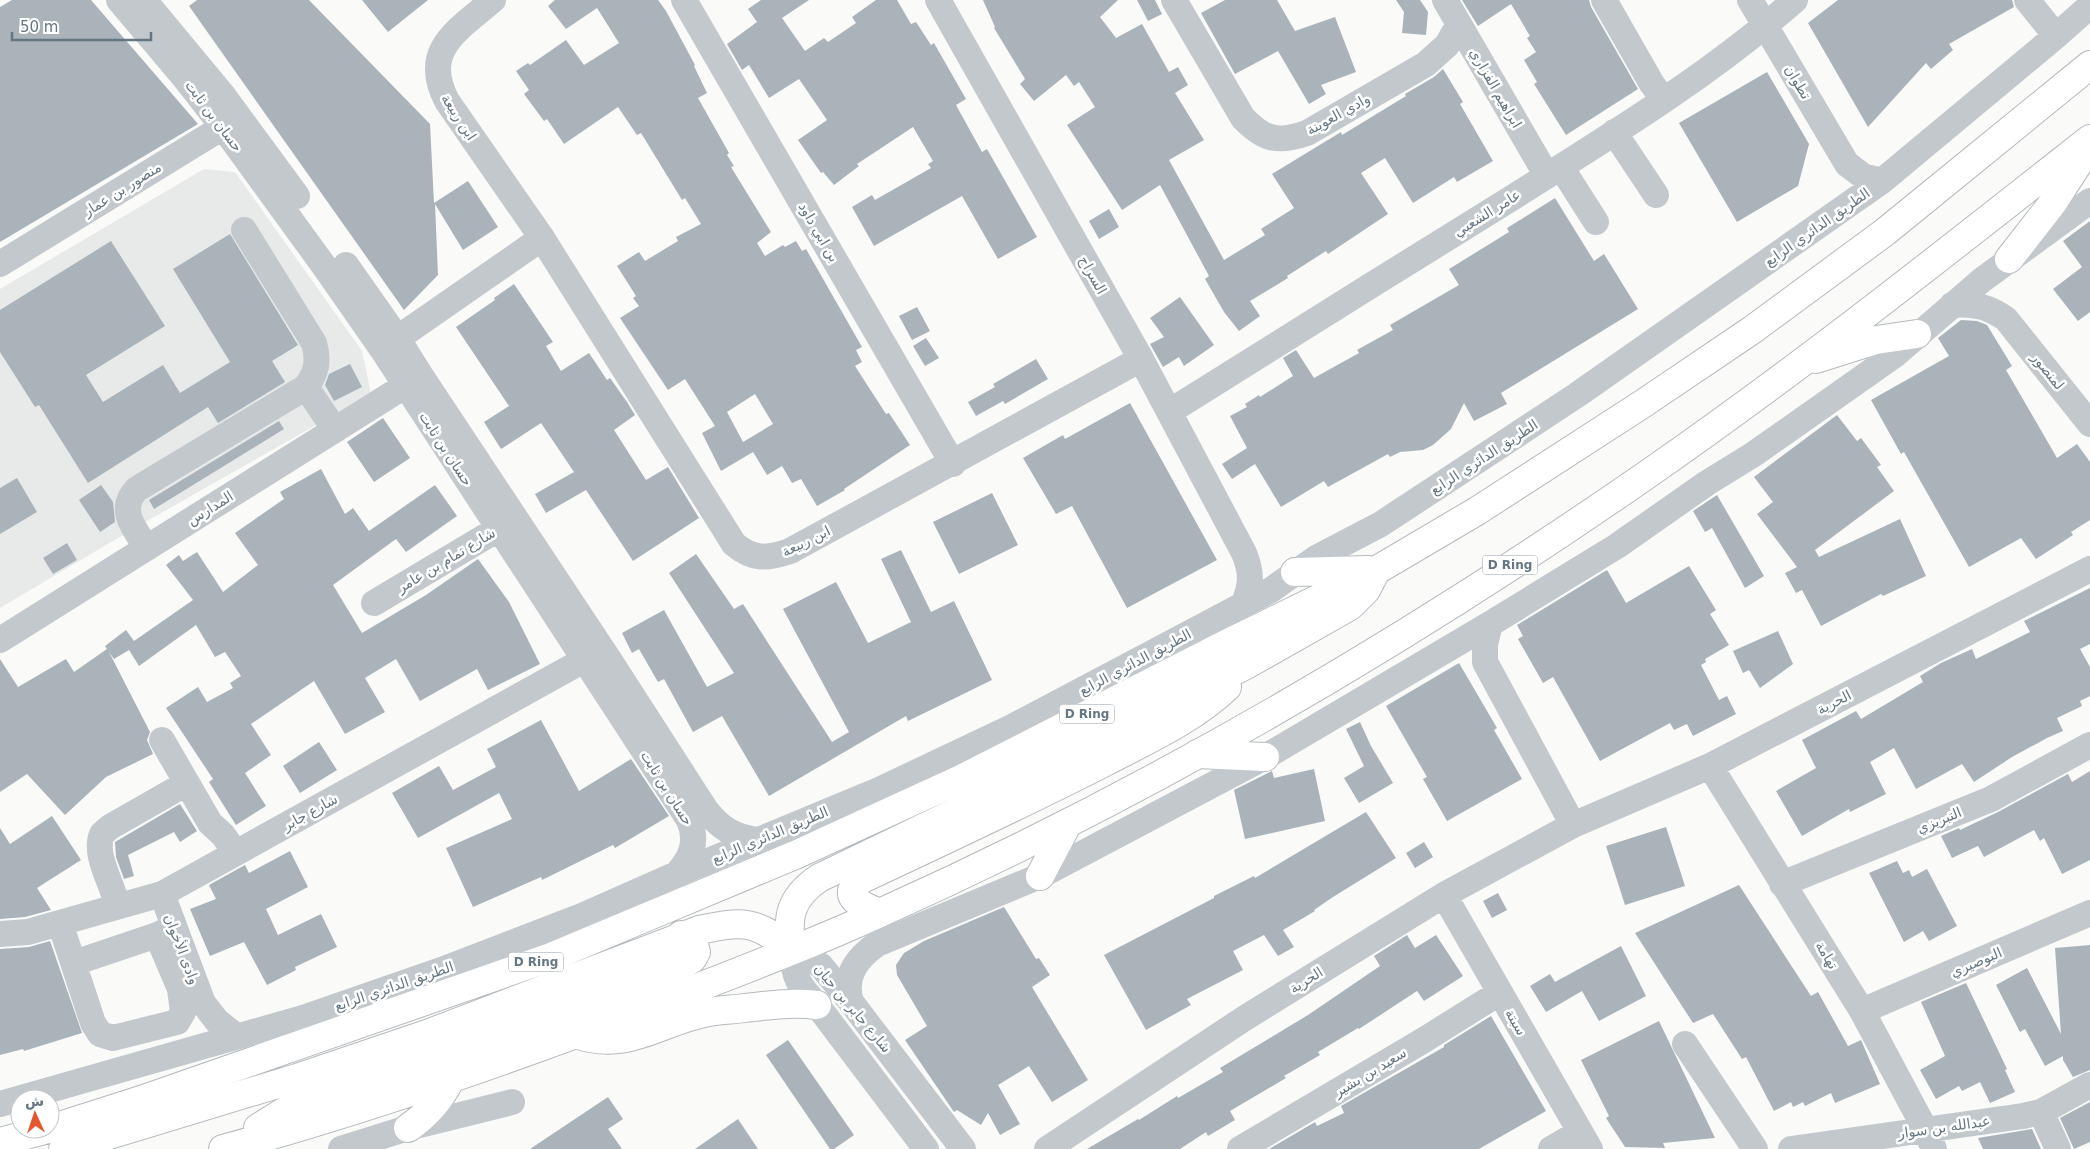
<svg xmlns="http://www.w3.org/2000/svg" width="2090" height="1149" font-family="'DejaVu Sans','Noto Naskh Arabic',sans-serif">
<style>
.built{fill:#e8e9e9}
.building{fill:#aab3b9;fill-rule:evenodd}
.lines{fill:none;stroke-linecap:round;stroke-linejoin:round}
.major-casing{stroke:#b5babe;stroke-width:30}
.minor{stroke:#c3c8cc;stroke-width:26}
.major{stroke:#fff;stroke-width:28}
.labels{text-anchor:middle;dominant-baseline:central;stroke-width:5;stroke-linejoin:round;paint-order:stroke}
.shield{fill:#fff;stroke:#939fa8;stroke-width:1}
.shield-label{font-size:12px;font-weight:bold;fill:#657683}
.street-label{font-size:14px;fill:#657683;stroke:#fff}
</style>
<rect width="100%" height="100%" fill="#fafaf8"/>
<path class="built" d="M204 169 235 172 362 351 371 394 133 529 0 608V289Z"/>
<path class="building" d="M12 0H91L198 124 0 242V7Z
M197 0H309L430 124 434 203 468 181 498 227 463 250 435 204 438 275 404 310 189 6Z
M362 0H428L388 32Z
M555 0H658L666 11 695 65 694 66 707 93 698 98 729 153 727 155 734 166 731 167 771 232 757 243 765 256 783 245 785 247 796 241 802 251 806 249 862 347 856 350 862 362 855 366 886 414 889 413 910 445 844 489 845 490 817 506 801 479 792 483 782 466 767 475 753 452 721 471 702 433 715 426 685 379 668 390 620 318 639 306 633 298 636 296 617 266 639 252 645 261 678 241 676 237 701 224 685 198 682 200 641 133 637 135 618 107 564 144 547 119 544 121 524 94 529 90 516 71 528 63 530 65 566 40 584 65 619 43 597 8 566 29 548 6ZM755 394 773 424 743 442 727 412Z
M761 0H809L782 18 805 51 824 38 828 42 856 23 852 17 876 0H897L911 24 916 22 931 45 934 43 966 99 956 105 982 152 987 149 1037 237 998 259 962 196 874 246 852 207 872 195 875 200 931 168 928 164 933 161 913 127 857 164 859 166 834 185 823 172 821 173 798 140 827 120 799 79 769 98 749 65 742 70 727 44 757 22 748 9Z
M983 0H1118L1100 17 1116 38 1142 24 1169 72 1178 67 1188 85 1175 93 1204 140 1169 160 1224 260 1265 235 1261 229 1294 208 1272 174 1341 132 1342 135 1406 96 1405 94 1434 77 1443 69 1463 102 1460 104 1493 161 1457 182 1454 177 1413 203 1385 158 1361 173 1388 214 1328 254 1326 251 1287 276 1288 278 1250 301 1260 316 1239 331 1224 312 1205 279 1209 276 1160 185 1122 210 1067 125 1095 107 1079 82 1074 86 1066 75 1034 101 1020 84 1025 79 994 28 995 27Z
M1137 0H1155L1162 14 1148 21Z
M1225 0H1277L1295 31 1335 17 1356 72 1321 85 1326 94 1309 104 1278 51 1235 74 1201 13Z
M1396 0H1420L1428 12 1426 35 1402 33 1404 12Z
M1462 0H1589L1591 7 1638 89 1566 135 1534 84 1537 82 1524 60 1536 52 1527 38 1530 36 1511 4 1478 26Z
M1838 0H2012L2014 7 1949 44 1953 50 1931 69 1926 63 1868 127 1808 23Z
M1767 72 1809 144 1798 186 1737 222 1679 123Z
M1555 198 1594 261 1604 254 1638 309 1501 393 1507 404 1474 421 1464 403 1451 429 1433 445 1423 450 1400 452 1390 457 1388 454 1328 487 1324 481 1281 507 1255 464 1232 479 1222 464 1247 448 1230 416 1247 407 1245 404 1259 395 1260 397 1293 376 1283 358 1296 350 1314 378 1359 353 1357 350 1393 330 1390 325 1459 285 1449 269 1509 232 1507 228Z
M1109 209 1119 227 1099 239 1089 221Z
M2090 221V312L2078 321 2053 289 2082 267 2063 241Z
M230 234 298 345 272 361 285 382 218 423 208 407 88 483 39 405 35 407 0 352V310L111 241 165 326 86 375 103 402 163 365 180 393 230 362 173 269Z
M514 284 553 342 546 346 561 371 589 353 607 380 610 378 627 402 635 415 614 430 646 480 668 467 699 518 633 561 586 490 546 513 535 494 574 472 541 423 501 449 484 422 509 406 456 327 495 300 494 298Z
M1180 297 1214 345 1184 366 1179 357 1163 367 1150 344 1164 337 1150 318Z
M917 307 930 331 912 340 899 316Z
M1961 320 1977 321 1987 325 2012 366 2006 370 2057 458 2077 444 2090 462V520L2071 532 2073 535 2036 559 2021 538 1969 567 1904 452 1901 454 1871 400 1949 356 1938 338Z
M926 338 939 358 925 366 913 346Z
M1036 359 1048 379 1005 404 1003 401 976 416 968 402 995 387 993 384Z
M350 364 362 387 334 401 325 385 329 374Z
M1130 403 1217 560 1127 608 1072 506 1056 514 1023 458 1063 435 1065 439Z
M1837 415 1857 441 1861 438 1881 465 1877 467 1894 491 1815 550 1819 557 1900 519 1926 576 1883 596 1881 594 1821 626 1802 590 1796 593 1785 573 1797 567 1757 514 1773 502 1754 477Z
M383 418 410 458 374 482 347 442Z
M279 421 284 429 154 509 149 500Z
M321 469 345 514 353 508 369 531 435 485 457 516 406 552 396 539 333 585 362 633 426 595 478 559 509 602 540 664 488 690 477 669 420 701 396 659 365 678 385 712 345 734 314 681 251 724 271 755 245 773 266 806 236 825 209 782 213 779 166 708 198 687 207 702 233 688 230 683 241 676 225 652 215 657 196 625 139 666 129 650 114 659 109 652 150 732 147 740 153 754 106 777 65 815 27 774 0 792V659L18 687 66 659 74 672 107 649 105 646 126 630 134 641 193 600 166 565 179 555 183 561 197 552 223 592 258 565 235 533 284 499 280 492Z
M17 478 37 512 0 534V488Z
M101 485 113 502 115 522 100 532 79 500Z
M992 493 1018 545 959 574 933 522Z
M1717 495 1764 576 1745 588 1712 528 1705 532 1693 511Z
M67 543 77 560 53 574 43 558Z
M901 550 931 612 954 601 992 680 908 721 906 716 769 796 722 716 693 732 664 679 658 682 639 649 632 653 622 633 664 610 707 687 734 673 669 573 696 554 734 609 743 604 832 742 849 732 783 609 836 582 868 643 911 622 881 559Z
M1689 566 1716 610 1710 614 1729 645 1705 659 1706 662 1701 665 1719 700 1727 696 1736 714 1693 736 1687 724 1674 730 1670 723 1600 761 1553 677 1543 683 1518 639 1523 636 1517 625 1607 570 1626 603Z
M2090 588V644L2080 649 2090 667V696L2080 701 2082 706 2057 718 2063 731 2047 738 2012 757 1974 782 1962 764 1916 789 1894 748 1870 762 1886 794 1850 812 1849 809 1802 836 1776 791 1816 768 1802 740 1856 711 1861 719 1923 682 1920 676 1941 663 1972 649 1976 659 2030 632 2024 621Z
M1778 631 1793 664 1760 688 1749 670 1743 673 1733 651Z
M1459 663 1497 728 1494 730 1522 779 1447 821 1423 779 1427 777 1386 706Z
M541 720 579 791 631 759 669 816 615 848 613 845 542 880 541 877 473 907 446 848 512 819 499 793 418 838 392 793 439 766 453 790 496 767 487 749Z
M1360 722 1371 746 1393 783 1359 803 1344 778 1364 766 1346 729Z
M319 742 337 770 300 793 283 766Z
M1314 769 1325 821 1245 839 1234 790 1272 771 1274 778Z
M2090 771V860L2062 874 2044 838 2040 841 2034 830 1984 857 1978 846 1952 858 1941 836 1959 828 1960 830 1998 812 2068 774 2072 782Z
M180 804 197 831 180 842 174 832 128 855 134 876 124 879 116 857 115 842Z
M1366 812 1396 858 1333 897 1314 910 1315 911 1283 930 1294 947 1278 956 1264 935 1233 951 1243 970 1187 999 1191 1005 1146 1030 1104 955 1214 898V896L1254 876 1255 878Z
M52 816 81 860 37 888 51 910 25 917 0 919V828L10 844Z
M1666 827 1685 886 1625 905 1606 846Z
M1424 842 1433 857 1415 868 1406 853Z
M290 851 308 887 266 909 278 935 321 914 337 947 295 967 296 970 267 985 244 942 210 956 190 909 216 899 209 885 245 865 249 873Z
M1897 861 1903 873 1909 870 1912 877 1927 869 1957 926 1929 941 1923 931 1904 942 1869 873Z
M1739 885 1811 996 1818 992 1848 1046 1861 1040 1880 1084 1835 1103 1831 1093 1805 1106 1803 1102 1793 1107 1791 1102 1774 1111 1746 1057 1742 1059 1713 1014 1693 1023 1635 933Z
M1498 893 1507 910 1492 918 1483 901Z
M1004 907 1036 959 1039 958 1050 975 1032 987 1088 1080 1052 1102 1029 1066 998 1085 1020 1124 1000 1135 988 1113 981 1125 957 1110 954 1112 905 1040 927 1026 897 975 896 965 904 953 924 941Z
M1407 935 1415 948 1436 935 1463 976 1424 1001 1417 991 1359 1029 1358 1028 1318 1052 1320 1055 1284 1076 1286 1078 1230 1111 1235 1120 1208 1136 1206 1132 1180 1149H1087L1138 1119 1139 1120 1177 1096 1178 1098 1223 1072 1220 1068 1308 1015 1380 966 1374 956Z
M50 941 82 1033 24 1051 23 1049 0 1055V949L29 947Z
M2090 945V1070L2073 1077 2063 1060V1056L2045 1066 2025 1029 2020 1032 1996 985 2027 968 2061 1034 2055 948Z
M1621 946 1646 996 1599 1021 1582 991 1546 1012 1530 986 1550 974 1555 982Z
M1966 983 2007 1069 2005 1070 2015 1092 1990 1103 1980 1082 1962 1091 1959 1086 1936 1099 1920 1070 1945 1056 1921 1002Z
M1491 1016 1546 1111 1479 1149H1269L1315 1122 1317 1126 1344 1113 1341 1106 1444 1047V1045Z
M1659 1021 1715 1138 1663 1143 1665 1148 1625 1147 1606 1118 1609 1116 1581 1060Z
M788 1040 854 1135 834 1149H830L766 1055Z
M608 1097 623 1119 608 1129 622 1149H530Z
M2090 1102V1142L2074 1149 2060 1118Z
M738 1119 758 1149H695Z
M2032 1129 2041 1149H1983L1978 1138Z"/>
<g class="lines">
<g class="major-casing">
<path id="major" d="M2009 259 2052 204 2087 150
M1816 359 1876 340 1917 334
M1295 572 1368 570
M1197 754 1265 757
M1040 876 1068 823
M880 913C864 907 837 896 862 879 943 841 1025 803 1105 762 1147 740 1192 720 1227 687
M792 950C786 917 790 898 819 878L983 799 1246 665 1350 606 1366 590 1376 571
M578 1035C628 1050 654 1025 700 1014 714 1010 730 1010 745 1008 770 1005 793 1002 817 1005
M258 1128 287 1110 497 1034 683 964 692 959 696 952 693 941 681 935
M408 1128C427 1115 440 1100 450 1080
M50 1129 147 1098 551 957 649 916 795 855 961 779 1228 643 1377 570 1477 511 1644 403 1752 330 1885 232 2090 65
M0 1142 48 1129
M63 1149 297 1078 427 1034 699 930C745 920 756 921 792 950
M223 1149C375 1107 524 1055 671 998 741 971 812 944 880 913 1148 793 1404 643 1645 476 1798 370 1944 254 2090 139"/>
</g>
<path class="minor" d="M119 0 184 77 223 127 327 270 382 349 689 820C699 843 690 860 674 877
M144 0 222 94 297 196
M493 0C458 30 420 50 447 101L542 238 734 544C753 560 767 559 790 551L1141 359
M684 0 953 464
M938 0 1141 359 1244 553C1252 572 1252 586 1243 605
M1174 0 1243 118C1264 140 1278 143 1307 133L1426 64 1447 45 1459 24
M1445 0 1547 176
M1604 0 1652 84 1664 100
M1750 0 1847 164 1863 176 1882 181
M2027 0 2056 36
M1614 132 1656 195
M1561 167 1596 222
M244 230 314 343C319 360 317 372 306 387
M0 264 223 127 230 123H239
M346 265 398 339 421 376 608 658 706 810C721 829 733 836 757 840
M1952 305C1974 303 1989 307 2006 319L2090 424
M385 347 542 238
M1169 412C1282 341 1394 271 1507 201 1605 139 1708 77 1795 0
M147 548C134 529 117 509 137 489L306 387 335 430
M374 603 498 529 515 526
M1490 624 1485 644V662L1573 825
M0 640 419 377
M162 740 210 823 223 835 236 853
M1710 766 1862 1011 1925 1129 1934 1149
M1782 884 1991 799 2090 745
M162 894 203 1003 217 1021 236 1036
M1444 895 1590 1149
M117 905C113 884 93 855 102 834L110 827 187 783
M60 923 93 1023 100 1034 113 1038 177 1022 183 1012 180 989 157 935
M0 934 28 932 162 894 584 660 600 657
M74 963 157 935 172 928
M851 1002C843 976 857 958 877 944L1040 876 1265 757 1490 624 1617 546 1707 483 1754 454 1896 354 1982 280 2090 201
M1862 1011 2090 913
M1685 1044 1755 1149
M0 1104 303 1018 447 968 582 916 677 874 879 790 1012 727 1271 590 1316 558 1381 524 1577 395 1882 181 2056 36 2090 6
M2041 1112 2058 1149
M341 1149 408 1128 512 1102
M926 1149 817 1005C799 986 793 977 792 950L805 955 821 966 851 1002 963 1149
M1047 1149 1245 1018 1444 895 1573 825 1710 766 2090 569
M1240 1149 1424 1040 1499 993
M1551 1149 1580 1132
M1791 1149 2023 1116 2041 1112 2090 1085"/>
<use href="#major" class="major"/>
</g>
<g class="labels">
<g class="shield">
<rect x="1482.5" y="555.5" width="55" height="19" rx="4"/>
<rect x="1059.5" y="704.5" width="55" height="19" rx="4"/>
<rect x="508.5" y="952.5" width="55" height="19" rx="4"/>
</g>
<g class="shield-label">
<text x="1510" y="565">D Ring</text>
<text x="1087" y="714">D Ring</text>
<text x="536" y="962">D Ring</text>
</g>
<g class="street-label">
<text transform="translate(1798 82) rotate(59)">تطوان</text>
<text transform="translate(1496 88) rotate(60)">ابراهيم الفزاري</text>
<text transform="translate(1338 114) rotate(-29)">وادي العوينة</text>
<text transform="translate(214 116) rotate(53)">حسان بن ثابت</text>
<text transform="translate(459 117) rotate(57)">ابن ربيعة</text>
<text transform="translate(122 189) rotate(-32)">منصور بن عمار</text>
<text transform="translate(1487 213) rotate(-32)">عامر الشعبي</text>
<text transform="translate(1817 227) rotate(-35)">الطريق الدائري الرابع</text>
<text transform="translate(819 232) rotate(60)">بن ابي داود</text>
<text transform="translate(1093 275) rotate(61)">السراج</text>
<text transform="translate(2048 371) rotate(51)">لمنصور</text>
<text transform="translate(446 449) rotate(57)">حسان بن ثابت</text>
<text transform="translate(1484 457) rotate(-33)">الطريق الدائري الرابع</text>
<text transform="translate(210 508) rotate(-32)">المدارس</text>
<text transform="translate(806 541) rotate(-26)">ابن ربيعة</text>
<text transform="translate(446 560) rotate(-31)">شارع تمام بن عامر</text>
<text transform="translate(1135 662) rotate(-28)">الطريق الدائري الرابع</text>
<text transform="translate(1834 702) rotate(-27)">الحرية</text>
<text transform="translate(667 788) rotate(58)">حسان بن ثابت</text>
<text transform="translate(310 812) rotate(-29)">شارع جابر</text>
<text transform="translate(1939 820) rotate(-22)">التبريزي</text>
<text transform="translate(770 835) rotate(-23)">الطريق الدائري الرابع</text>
<text transform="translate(182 949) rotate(69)">وادى الأخوان</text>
<text transform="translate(1827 955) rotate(58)">تهامة</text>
<text transform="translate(1976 962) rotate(-23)">البوصيري</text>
<text transform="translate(1306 980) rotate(-32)">الحرية</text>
<text transform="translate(394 986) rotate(-19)">الطريق الدائري الرابع</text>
<text transform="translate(853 1008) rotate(50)">شارع جابر بن حيان</text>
<text transform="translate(1516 1022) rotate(60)">سبتة</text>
<text transform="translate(1370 1072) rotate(-31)">سعيد بن بشير</text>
<text transform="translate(1944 1127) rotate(-8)">عبدالله بن سوار</text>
</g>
</g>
<g transform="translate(35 1114) rotate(357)"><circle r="24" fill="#ffffff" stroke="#c1c8cd"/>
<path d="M0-4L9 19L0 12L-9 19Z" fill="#e4572e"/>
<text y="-8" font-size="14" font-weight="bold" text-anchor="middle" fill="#657683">ش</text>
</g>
<path d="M12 32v8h139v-8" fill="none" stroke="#657683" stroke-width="2.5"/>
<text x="20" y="32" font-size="15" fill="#657683" stroke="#ffffff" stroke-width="4" paint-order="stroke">50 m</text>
</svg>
